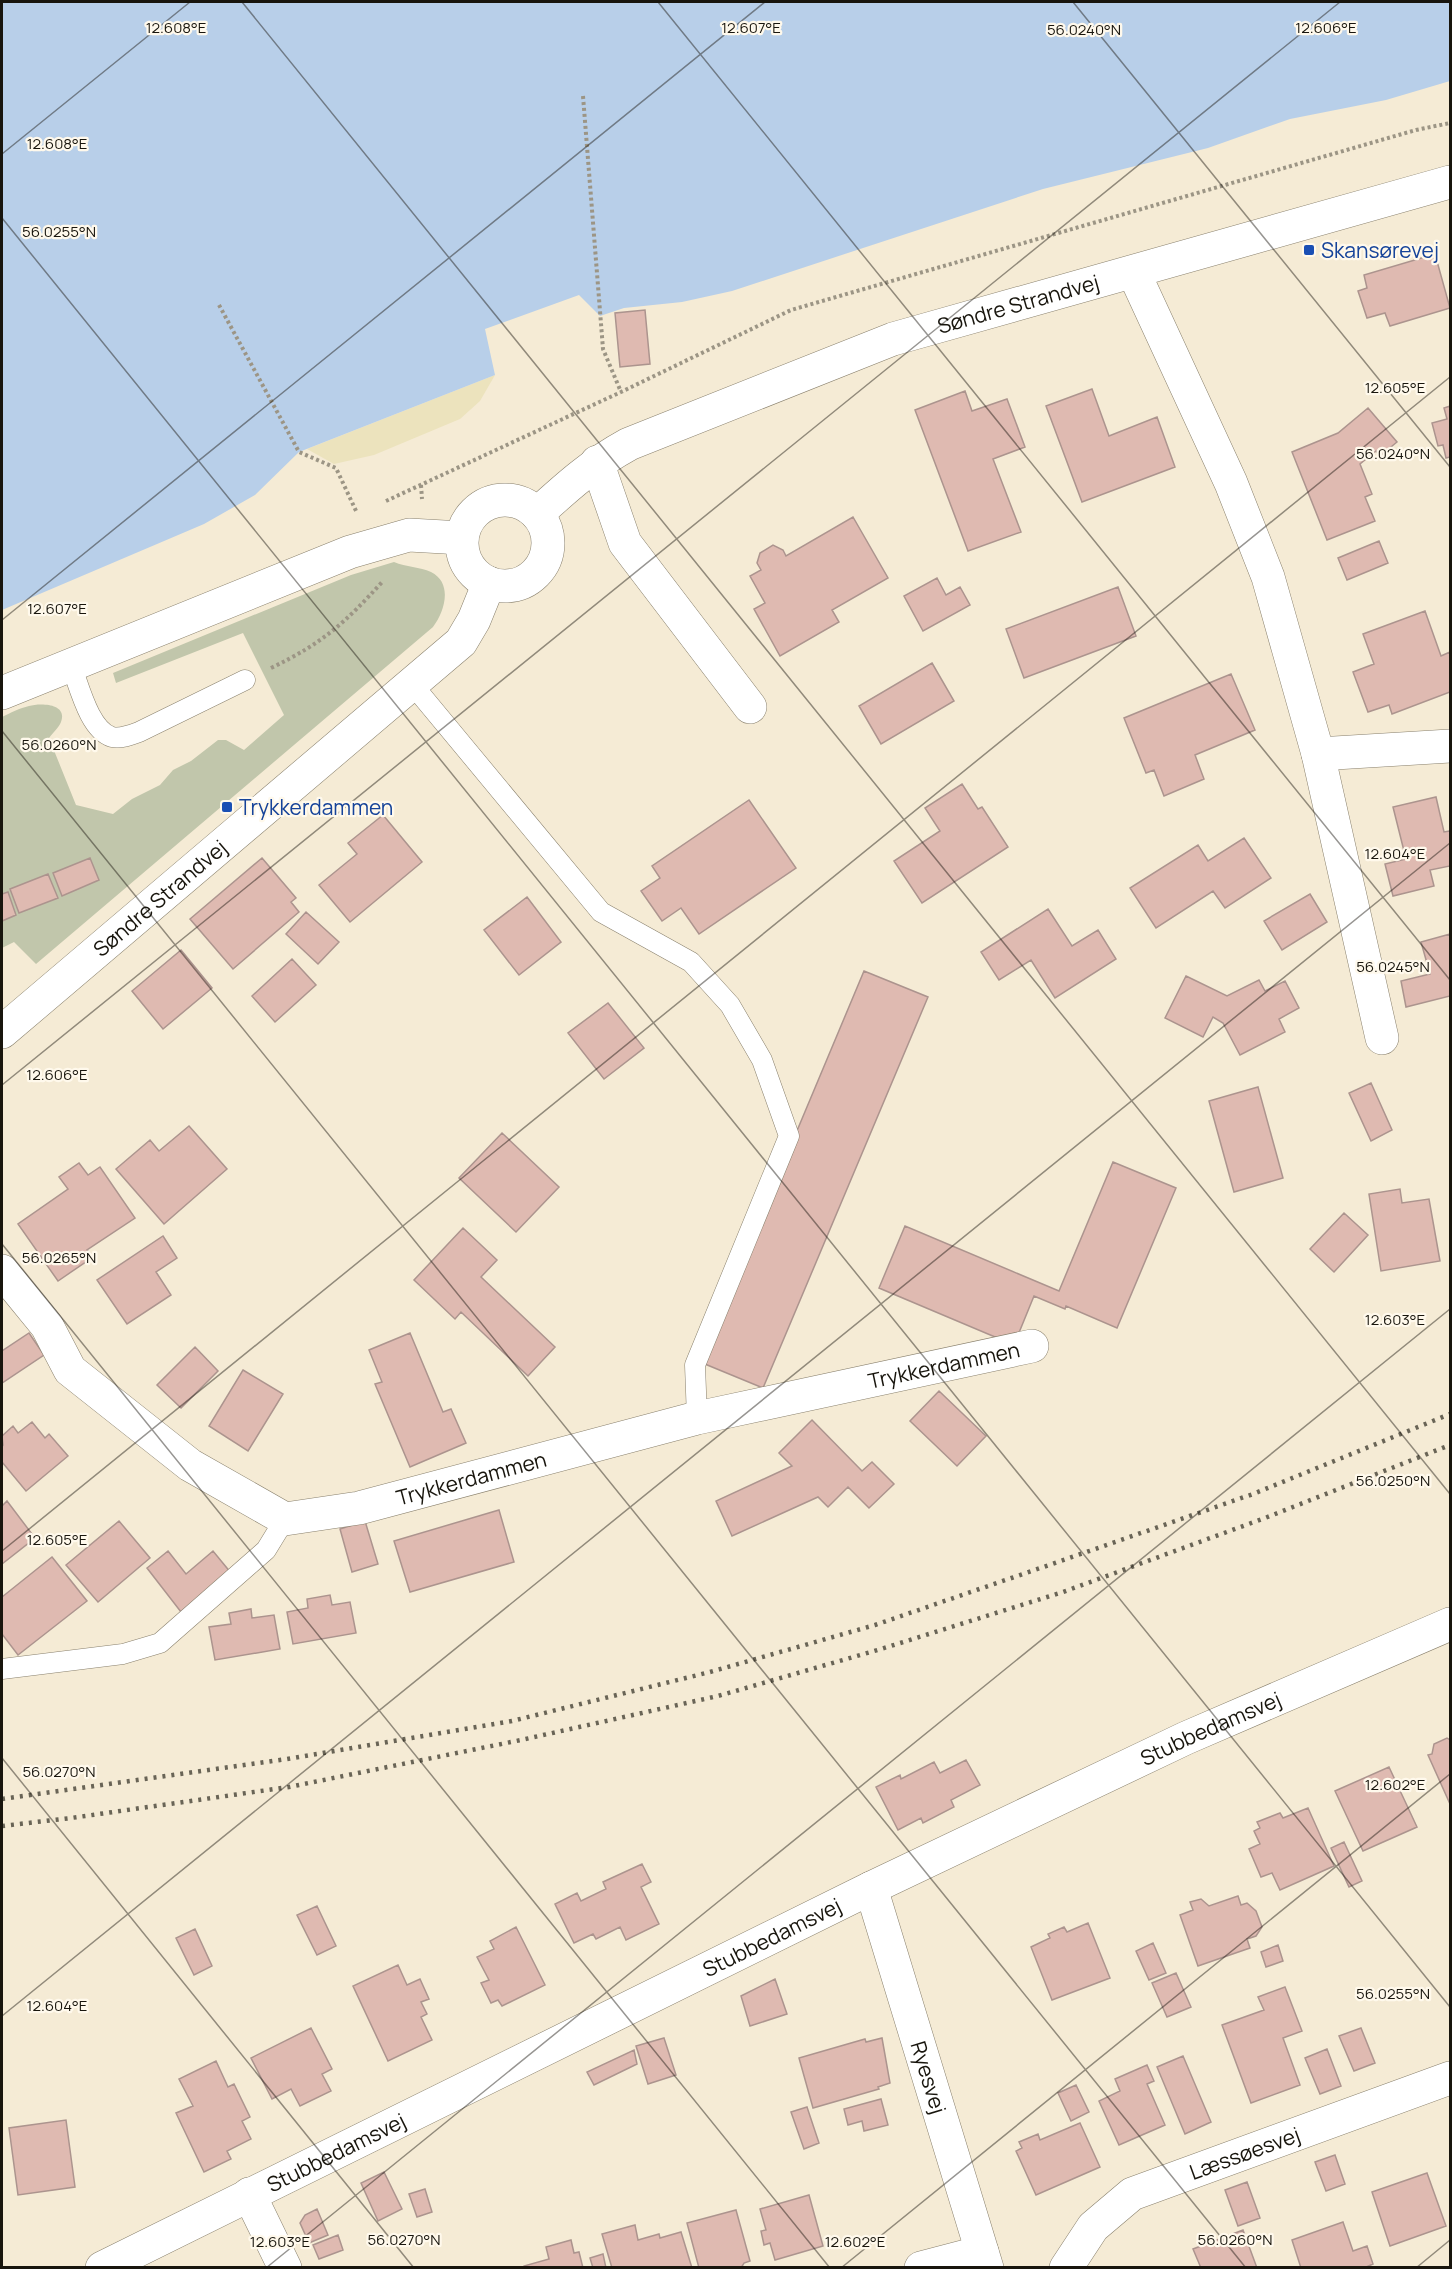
<svg xmlns="http://www.w3.org/2000/svg" width="1452" height="2269" font-family="Manrope,sans-serif">
<style>
.green{fill:#c1c6ab}
.sand{fill:#ece3bd}
.water{fill:#b8cfe9}
.building{fill:#dfbab1;stroke:#ac948e;stroke-width:1.5}
.lines{fill:none;stroke-linecap:round;stroke-linejoin:round}
.service-casing{stroke:#89806d;stroke-width:21}
.minor-casing{stroke:#89806d;stroke-width:34}
.tertiary-casing{stroke:#89806d;stroke-width:34}
.secondary-casing{stroke:#89806d;stroke-width:34}
.path{stroke:#9c9585;stroke-width:4;stroke-dasharray:3 3;stroke-linecap:butt}
.service{stroke:#fff;stroke-width:20}
.minor{stroke:#fff;stroke-width:33}
.tertiary{stroke:#fff;stroke-width:33}
.secondary{stroke:#fff;stroke-width:33}
.rail{stroke:#696456;stroke-width:4.5;stroke-dasharray:3 6;stroke-linecap:butt}
.ticks{fill:none;stroke:#18150d;stroke-width:1.5;stroke-opacity:0.45}
.transit-dot{fill:#1a4fb4;stroke:#fff9ec;stroke-width:2}
.labels{text-anchor:middle;dominant-baseline:central;stroke-width:4.5;stroke-linejoin:round;paint-order:stroke}
.transit-label{font-size:21px;fill:#164399;stroke:#fff9ec;text-anchor:start}
.street-label{font-size:21px;fill:#18150d;stroke:#fff9ec}
.ticks-label{font-size:15px;text-anchor:middle;fill:#18150d;stroke:#fff9ec;stroke-width:4.5;stroke-linejoin:round;paint-order:stroke}
</style>
<rect width="100%" height="100%" fill="#f5ebd5"/>
<path class="green" d="M394 562C406 567 420 567 431 572 453 583 445 611 433 627L36 964 14 942 2 948V717C10 713 20 708 29 706 40 703 68 703 61 722 59 727 53 733 49 738L76 805 113 814 132 799 160 785 173 770 191 761 218 740H226L244 750 284 715 243 633 116 683 113 673 351 575Z"/>
<path class="sand" d="M495 375 480 401 460 419 374 455 334 464 307 449Z"/>
<path class="water" d="M2 2H1450V81L1386 100 1290 119 1208 148 1043 189 732 291 682 302 624 308 600 316 579 295 485 329 495 375 299 452 255 495 204 524 2 610Z"/>
<path class="building" d="M1435 254 1450 308 1390 326 1385 313 1367 318 1358 291 1367 288 1364 275Z
M645 310 650 364 620 367 615 313Z
M1092 389 1109 436 1157 417 1175 467 1082 502 1046 406Z
M965 391 972 411 1007 399 1025 447 993 459 1021 532 968 551 915 410Z
M1450 406V457L1446 458 1443 445 1438 446 1432 423 1447 419 1444 408Z
M1368 408 1397 442 1380 456 1376 451 1360 464 1372 494 1365 497 1375 521 1327 540 1292 452 1338 433Z
M853 517 888 578 832 610 839 622 780 656 754 609 765 603 750 576 761 570 757 563 760 553 773 545 783 550 786 556Z
M1379 541 1388 563 1347 580 1338 558Z
M937 578 946 595 960 587 970 605 923 631 904 596Z
M1118 587 1136 636 1024 678 1006 629Z
M1425 611 1441 656 1450 652V692L1392 714 1389 705 1368 712 1353 672 1374 664 1363 634Z
M932 663 954 701 881 744 859 706Z
M1231 674 1255 730 1195 755 1204 779 1164 796 1154 770 1146 773 1124 718Z
M962 784 978 809 982 807 1008 847 922 903 894 861 940 831 925 808Z
M1436 797 1444 832 1450 831V866L1430 870 1434 886 1393 896 1385 864 1406 859 1393 807Z
M749 800 796 868 699 934 681 908 662 921 641 891 660 878 652 866Z
M383 815 422 862 350 922 319 885 357 854 348 843Z
M1244 838 1271 878 1225 908 1213 891 1156 928 1130 888 1198 845 1208 861Z
M90 858 99 880 62 896 53 873Z
M262 858 296 898 291 902 299 912 233 969 190 919Z
M48 874 58 898 19 913 10 889Z
M8 892 16 915 2 921V894Z
M1310 894 1327 922 1282 950 1264 921Z
M527 897 561 942 519 975 484 930Z
M1048 909 1072 946 1098 930 1116 959 1055 998 1031 960 999 980 981 952Z
M306 912 339 942 318 964 286 934Z
M1450 934V996L1406 1007 1401 981 1430 974 1421 942Z
M181 950 212 988 163 1029 132 991Z
M292 959 316 985 275 1022 252 996Z
M864 971 928 997 763 1388 700 1362Z
M1186 976 1227 996 1259 980 1265 991 1285 981 1299 1008 1279 1019 1285 1032 1240 1055 1223 1023 1213 1017 1203 1037 1165 1018Z
M608 1003 644 1048 604 1079 568 1033Z
M1371 1083 1392 1130 1371 1141 1349 1093Z
M1258 1087 1283 1178 1234 1192 1209 1101Z
M189 1126 227 1169 164 1224 116 1169 150 1140 159 1151Z
M502 1133 559 1187 516 1232 459 1178Z
M1113 1162 1176 1188 1117 1328 1066 1306 1065 1309 1034 1296 1014 1345 879 1288 905 1226 1059 1291Z
M79 1163 88 1175 100 1167 135 1218 87 1250 93 1257 58 1281 18 1224 68 1189 59 1177Z
M1400 1189 1402 1203 1429 1199 1440 1261 1381 1271 1369 1194Z
M1344 1213 1368 1235 1334 1272 1310 1249Z
M463 1228 497 1260 481 1277 555 1347 528 1376 461 1312 455 1319 414 1280Z
M163 1236 177 1258 156 1272 171 1295 127 1324 97 1280Z
M29 1333 44 1355 2 1383V1351Z
M410 1333 443 1412 451 1409 466 1443 410 1467 375 1384 382 1382 369 1350Z
M195 1347 218 1371 181 1408 157 1385Z
M243 1370 283 1394 248 1451 209 1426Z
M939 1391 986 1436 957 1466 910 1421Z
M812 1420 862 1471 872 1462 894 1484 869 1508 848 1487 828 1507 818 1497 732 1536 716 1501 792 1466 779 1453Z
M32 1422 45 1438 49 1434 68 1456 26 1491 2 1462V1447L3 1445 2 1436 13 1426 18 1433Z
M7 1501 35 1538 2 1564V1506Z
M499 1510 514 1562 410 1592 394 1541Z
M119 1521 150 1558 98 1602 66 1565Z
M365 1521 378 1564 352 1572 340 1529Z
M168 1551 186 1574 213 1551 231 1573 181 1612 147 1568Z
M52 1557 87 1601 18 1655 2 1634V1597Z
M330 1595 332 1605 350 1602 356 1633 293 1644 287 1612 308 1608 307 1599Z
M251 1609 252 1618 274 1615 280 1649 215 1660 209 1627 231 1624 229 1613Z
M1447 1738 1450 1740V1804L1428 1755 1432 1754 1434 1744Z
M966 1760 980 1785 951 1800 954 1807 923 1823 921 1818 898 1830 876 1787 900 1775 901 1779 934 1762 940 1773Z
M1389 1767 1417 1827 1363 1851 1335 1791Z
M1308 1808 1334 1866 1280 1890 1272 1873 1261 1877 1249 1849 1260 1844 1254 1831 1260 1828 1257 1822 1280 1813 1283 1818Z
M1344 1842 1362 1881 1349 1887 1331 1848Z
M642 1864 651 1882 641 1887 659 1924 626 1940 620 1927 596 1939 593 1934 574 1943 555 1904 577 1893 581 1901 606 1889 603 1882Z
M1238 1896 1241 1905 1247 1903 1256 1911 1262 1927 1256 1936 1247 1939 1250 1948 1198 1966 1180 1915 1193 1910 1190 1902 1201 1899 1209 1906Z
M317 1906 336 1946 317 1955 297 1915Z
M1088 1923 1110 1978 1052 2000 1031 1947 1050 1938 1048 1934 1064 1927 1067 1932Z
M516 1927 545 1985 502 2006 498 2000 491 2003 481 1983 489 1980 477 1957 494 1949 490 1941Z
M195 1929 212 1966 194 1975 176 1938Z
M1153 1943 1166 1973 1149 1980 1136 1951Z
M1278 1945 1283 1961 1266 1967 1261 1952Z
M398 1965 407 1985 420 1979 429 1999 421 2002 427 2014 421 2017 432 2040 388 2061 353 1986Z
M1176 1973 1191 2007 1167 2017 1152 1983Z
M775 1979 787 2014 750 2026 741 1996Z
M1285 1987 1302 2031 1283 2038 1300 2085 1251 2103 1222 2025 1264 2010 1258 1997Z
M311 2028 332 2069 322 2074 331 2091 300 2106 291 2089 272 2099 251 2058Z
M1361 2028 1375 2063 1354 2071 1339 2036Z
M664 2038 676 2075 648 2084 636 2046Z
M882 2038 890 2083 878 2087 879 2089 813 2108 799 2058 865 2039 866 2042Z
M1327 2049 1341 2086 1320 2094 1305 2058Z
M634 2050 637 2064 594 2085 587 2072Z
M1183 2056 1211 2122 1185 2134 1157 2067Z
M216 2061 228 2087 234 2084 250 2117 242 2121 251 2139 227 2151 231 2159 204 2172 176 2113 193 2106 179 2079Z
M1147 2065 1154 2081 1147 2084 1165 2125 1119 2145 1099 2101 1120 2091 1115 2079Z
M1076 2085 1089 2112 1071 2121 1058 2093Z
M881 2099 888 2125 864 2131 862 2121 848 2125 844 2109Z
M807 2107 819 2143 804 2149 791 2112Z
M66 2120 75 2187 18 2195 9 2128Z
M1080 2123 1100 2167 1036 2195 1016 2151 1022 2148 1019 2142 1038 2134 1040 2140Z
M1335 2155 1345 2184 1326 2191 1315 2162Z
M384 2172 402 2209 378 2221 361 2183Z
M1427 2173 1446 2226 1390 2246 1372 2192Z
M1247 2182 1260 2218 1238 2226 1225 2190Z
M425 2189 432 2212 417 2217 409 2194Z
M809 2195 823 2246 775 2260 770 2243 764 2245 761 2231 766 2230 760 2209Z
M317 2209 328 2235 309 2243 300 2223 305 2215Z
M736 2210 750 2261 744 2263 741 2268H699L687 2223Z
M1343 2222 1353 2251 1367 2246 1373 2264 1364 2268H1301L1292 2240Z
M635 2225 638 2240 659 2234 660 2238 681 2232 692 2268H612L602 2234Z
M1243 2230 1257 2268H1201L1193 2249Z
M338 2235 343 2250 319 2259 313 2245Z
M571 2240 574 2253 579 2252 583 2268H524V2266L549 2259 546 2247Z
M603 2254 606 2268H593L590 2258Z"/>
<g class="lines">
<g class="service-casing">
<path id="service" d="M71 665C79 685 89 730 112 737 121 739 131 735 139 732L245 680
M412 684 601 912 691 962 730 1005 762 1060 789 1136 695 1365 697 1418
M2 1669 123 1654 160 1643 266 1550 285 1519"/>
</g>
<g class="minor-casing">
<g id="minor">
<path d="M1134 273 1231 483 1268 577 1318 754 1382 1038"/>
<path d="M597 462 625 543 750 707"/>
<path d="M1318 754 1450 746"/>
<path id="s1" d="M2 1032 461 642 474 620 489 583"/>
<path id="s2" d="M2 1271 47 1326 70 1370 190 1465 285 1519 359 1508 697 1418 1032 1346"/>
<path id="s3" d="M871 1888 987 2268"/>
<path d="M249 2194 285 2268"/>
<path d="M921 2268 982 2252"/>
<path id="s4" d="M1066 2268 1093 2227 1132 2194 1450 2078"/>
</g>
</g>
<g class="tertiary-casing">
<g id="tertiary">
<path id="s5" d="M102 2268 871 1888 1186 1738 1450 1624"/>
</g>
</g>
<g class="secondary-casing">
<g id="secondary">
<circle cx="505" cy="543" r="43"/>
<path id="s6" d="M537 514C569 485 591 465 629 444L893 339 1450 182"/>
<path d="M2 693 350 552 409 535 462 538"/>
</g>
</g>
<path class="path" d="M583 96 603 349 621 392
M219 305 299 452 336 468 357 513
M421 485 422 499
M386 501 621 392 791 310 1416 130 1450 123
M271 668C323 643 345 623 383 581"/>
<use href="#service" class="service"/>
<use href="#minor" class="minor"/>
<use href="#tertiary" class="tertiary"/>
<use href="#secondary" class="secondary"/>
<path class="rail" d="M2 1799 287 1759 512 1721 710 1672 875 1625 1052 1564 1253 1494 1450 1414
M2 1826 71 1818 289 1787 521 1740 718 1696 881 1649 1063 1592 1265 1518 1450 1445"/>
</g>
<path class="ticks" d="M242 2 1450 1494M658 2 1450 980M1073 2 1450 467M2 154 190 2M2 218 1450 2007M2 620 765 2M2 731 1246 2268M2 1085 1340 2M2 1244 830 2268M2 1551 1450 377M2 1758 414 2268M2 2016 1450 843M266 2268 1450 1309M841 2268 1450 1774M1416 2268 1450 2240"/>
<g class="transit-dot">
<rect x="1303" y="244" width="12" height="12" rx="3"/>
<rect x="221" y="801" width="12" height="12" rx="3"/>
</g>
<g class="labels">
<g class="transit-label">
<text x="1321" y="250">Skansørevej</text>
<text x="239" y="807">Trykkerdammen</text>
</g>
<g class="street-label">
<text stroke="none"><textPath href="#s6" startOffset="530">Søndre Strandvej</textPath></text>
<text stroke="none"><textPath href="#s1" startOffset="207">Søndre Strandvej</textPath></text>
<text stroke="none"><textPath href="#s2" startOffset="1060">Trykkerdammen</textPath></text>
<text stroke="none"><textPath href="#s2" startOffset="574">Trykkerdammen</textPath></text>
<text stroke="none"><textPath href="#s5" startOffset="1233">Stubbedamsvej</textPath></text>
<text stroke="none"><textPath href="#s5" startOffset="747">Stubbedamsvej</textPath></text>
<text stroke="none"><textPath href="#s3" startOffset="198">Ryesvej</textPath></text>
<text stroke="none"><textPath href="#s5" startOffset="261">Stubbedamsvej</textPath></text>
<text stroke="none"><textPath href="#s4" startOffset="220">Læssøesvej</textPath></text>
</g>
</g>
<g class="ticks-label">
<text x="176" y="33">12.608°E</text>
<text x="751" y="33">12.607°E</text>
<text x="1326" y="33">12.606°E</text>
<text x="1084" y="35">56.0240°N</text>
<text x="57" y="149">12.608°E</text>
<text x="59" y="237">56.0255°N</text>
<text x="1395" y="393">12.605°E</text>
<text x="1393" y="459">56.0240°N</text>
<text x="57" y="614">12.607°E</text>
<text x="59" y="750">56.0260°N</text>
<text x="1395" y="859">12.604°E</text>
<text x="1393" y="972">56.0245°N</text>
<text x="57" y="1080">12.606°E</text>
<text x="59" y="1263">56.0265°N</text>
<text x="1395" y="1325">12.603°E</text>
<text x="1393" y="1486">56.0250°N</text>
<text x="57" y="1545">12.605°E</text>
<text x="59" y="1777">56.0270°N</text>
<text x="1395" y="1790">12.602°E</text>
<text x="1393" y="1999">56.0255°N</text>
<text x="57" y="2011">12.604°E</text>
<text x="404" y="2245">56.0270°N</text>
<text x="1235" y="2245">56.0260°N</text>
<text x="280" y="2247">12.603°E</text>
<text x="855" y="2247">12.602°E</text>
</g>
<rect width="1452" height="2269" fill="none" stroke="#18150d" stroke-width="6"/>
</svg>
